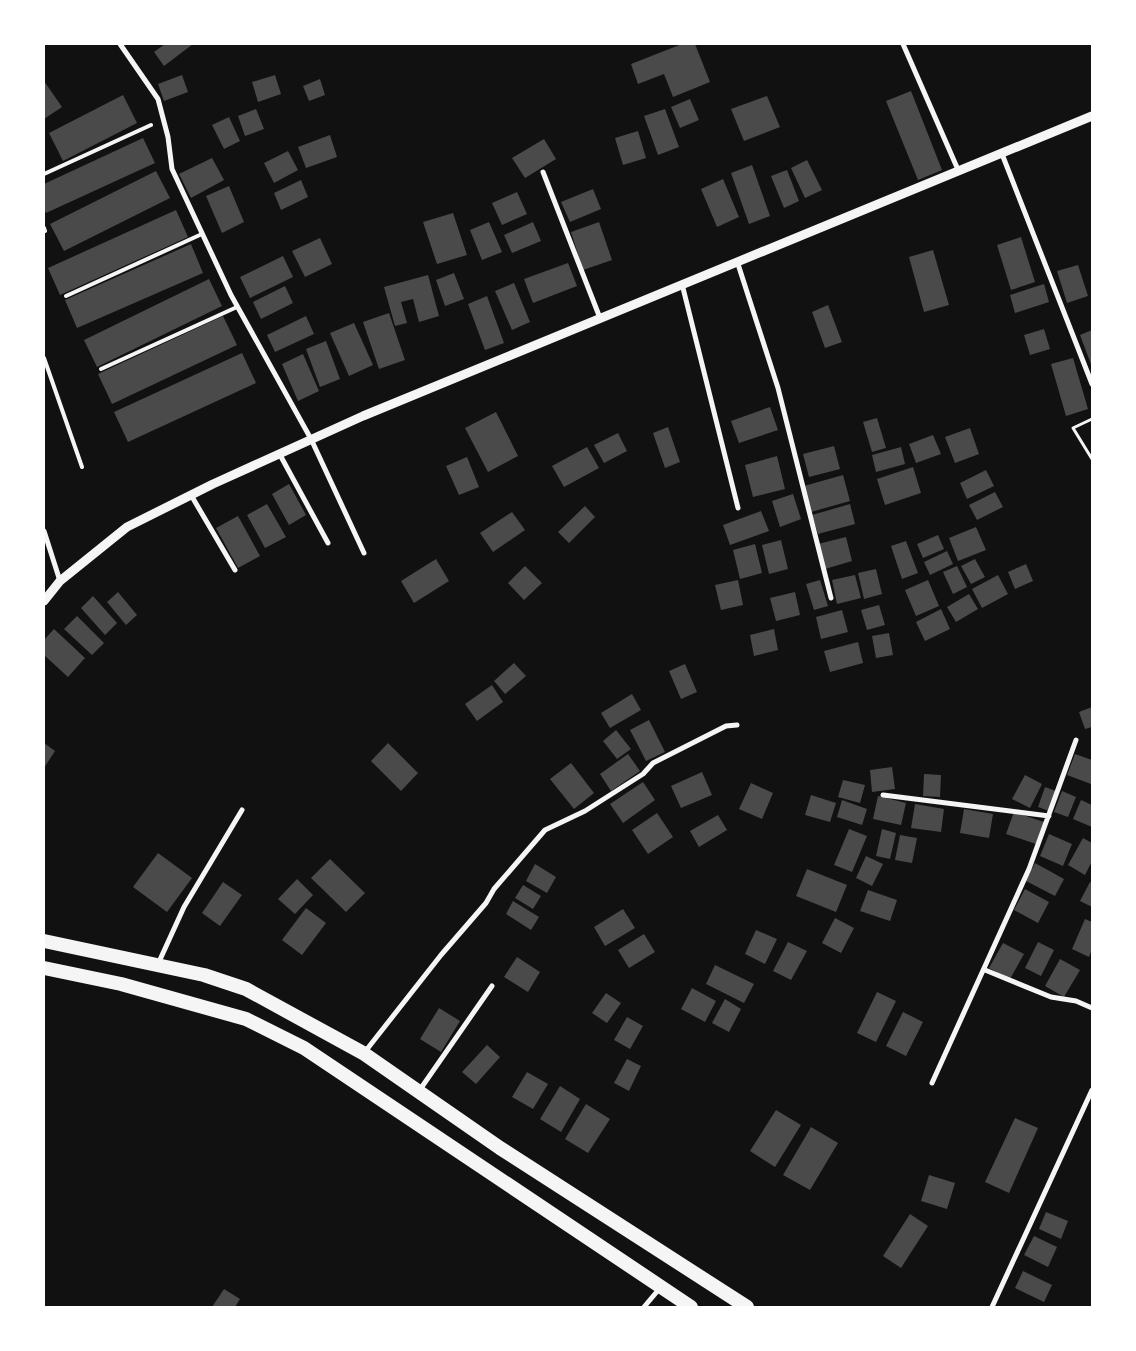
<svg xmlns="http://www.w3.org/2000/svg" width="1136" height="1351" font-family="'Fira Sans',sans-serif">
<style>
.building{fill:#4a4a4a}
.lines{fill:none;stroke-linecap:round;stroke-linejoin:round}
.path{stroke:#f5f5f5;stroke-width:3}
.service{stroke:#f5f5f5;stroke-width:4}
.minor{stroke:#f5f5f5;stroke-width:5}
.tertiary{stroke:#f5f5f5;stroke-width:9}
.trunk{stroke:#f5f5f5;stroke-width:14}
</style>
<rect width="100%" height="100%" fill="#111"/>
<path class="building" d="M165 44H193L164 66 154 52Z
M682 44H695L710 82 673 97 664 74 638 84 631 64Z
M182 75 188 92 164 101 158 84Z
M275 75 281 94 258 102 252 82Z
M320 79 325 95 309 101 303 86Z
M44 81 62 107 44 119Z
M911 91 942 170 918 180 886 101Z
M123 95 137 123 63 161 49 133Z
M767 96 780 127 744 141 731 109Z
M690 99 699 120 680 128 671 107Z
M256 109 264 129 245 136 238 116Z
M665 109 679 147 658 155 644 116Z
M229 117 240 141 224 149 212 125Z
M638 131 646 158 623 165 615 138Z
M330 135 337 157 306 168 298 147Z
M143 138 155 163 46 213 44 209V184Z
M544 139 556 159 525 178 512 158Z
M288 151 298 170 274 183 264 163Z
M212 158 224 180 191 198 179 174Z
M807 160 822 190 805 198 791 168Z
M752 165 770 216 749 224 731 173Z
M787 170 799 201 784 208 771 176Z
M156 171 170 198 64 251 50 224Z
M723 179 739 217 717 227 701 189Z
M301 180 308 197 281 210 274 193Z
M229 186 244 222 222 233 206 196Z
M593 189 601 209 570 222 561 202Z
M517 192 527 214 502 225 492 203Z
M176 210 188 237 60 295 48 268Z
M453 213 467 255 437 264 423 222Z
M489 222 502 252 482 260 470 230Z
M533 222 541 241 512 253 504 235Z
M599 222 612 260 583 270 571 232Z
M1021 237 1035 282 1011 290 997 245Z
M320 238 332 264 305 277 292 251Z
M191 244 203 273 77 328 65 300Z
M933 250 949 305 924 312 909 257Z
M283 256 293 277 250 298 240 277Z
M568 263 577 286 533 303 524 279Z
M1078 265 1088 296 1067 303 1057 271Z
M454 273 464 299 445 306 436 280Z
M428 275 439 316 419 322 413 299 401 302 407 323 395 326 384 287Z
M209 279 222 306 97 367 84 340Z
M514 283 530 322 512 330 495 291Z
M1044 284 1049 302 1015 313 1010 295Z
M285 286 293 303 261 319 253 302Z
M487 296 504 343 485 350 468 304Z
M828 305 842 342 825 348 812 312Z
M389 313 405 360 379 369 363 322Z
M223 316 237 345 112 404 98 374Z
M306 316 314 334 275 352 267 335Z
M354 323 373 365 349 376 330 333Z
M1044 329 1050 349 1030 355 1024 335Z
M1092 330V367L1080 335Z
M326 341 340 379 320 387 306 349Z
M242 353 256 383 128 442 114 412Z
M303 354 319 391 298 401 282 364Z
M1073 358 1088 409 1066 416 1051 364Z
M770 407 778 430 739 443 731 421Z
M496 412 518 456 488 472 465 428Z
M877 418 886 448 872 452 863 422Z
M668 427 680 462 665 468 653 433Z
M970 428 979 454 955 463 945 437Z
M618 433 627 451 604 463 594 445Z
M933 435 941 454 916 463 909 444Z
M834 446 840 469 809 477 803 454Z
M587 447 599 468 564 487 552 466Z
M901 447 905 464 876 472 872 455Z
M777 456 785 489 753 497 745 465Z
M467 457 479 487 459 495 446 466Z
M913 467 921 493 885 505 877 479Z
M986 470 994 486 967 499 960 483Z
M843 475 850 501 811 512 804 486Z
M289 484 306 515 289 525 272 494Z
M995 492 1003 507 977 520 969 505Z
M793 494 801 519 780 527 772 501Z
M267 504 286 537 265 548 247 515Z
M850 504 855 524 818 534 812 515Z
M585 506 595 517 569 543 558 532Z
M761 511 769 531 730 545 723 525Z
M512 512 525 530 493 552 480 533Z
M238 516 260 556 238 568 216 528Z
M976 527 986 550 958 561 949 538Z
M938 535 944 549 923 558 917 544Z
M846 537 852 561 825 569 818 544Z
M781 540 788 569 769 574 762 545Z
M906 541 918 573 902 579 891 546Z
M755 544 762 573 740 579 733 550Z
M947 551 953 564 930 575 924 562Z
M436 559 449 581 414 603 401 581Z
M975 559 985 577 971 584 961 566Z
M1026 564 1033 581 1015 589 1008 572Z
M525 566 542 583 524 600 508 583Z
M957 566 967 587 953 594 943 572Z
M876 569 882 594 864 599 858 573Z
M855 575 861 598 837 604 832 580Z
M998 575 1008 594 982 608 972 589Z
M738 580 743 605 721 610 715 585Z
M820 580 828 606 814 610 806 584Z
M928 580 939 606 916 616 905 590Z
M118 592 137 615 126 625 107 602Z
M795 592 800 615 776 621 770 598Z
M969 594 978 609 956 622 947 607Z
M93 596 117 623 105 635 81 608Z
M879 605 885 625 867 630 861 610Z
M941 609 950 629 925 641 916 622Z
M842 610 848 632 821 639 816 617Z
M77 616 104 643 92 655 64 629Z
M54 629 85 658 68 677 44 655V640Z
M774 629 778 650 754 656 750 635Z
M889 633 893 655 876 658 872 636Z
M858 642 863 663 830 672 824 651Z
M514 663 526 676 505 694 494 681Z
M685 664 697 692 681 699 669 671Z
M492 685 503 702 477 721 465 704Z
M632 694 641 710 610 728 601 713Z
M1092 707V727L1085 729 1079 712Z
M649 720 665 752 646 761 630 730Z
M616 730 631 749 617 759 603 741Z
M44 743 55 751 44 768Z
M388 743 418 773 401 791 371 761Z
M628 754 640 771 611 791 600 774Z
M1075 754 1092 760 1091 784 1067 775Z
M571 763 594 793 574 809 550 779Z
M892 767 895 789 872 792 870 770Z
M702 772 712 795 681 808 671 786Z
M924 774 941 775 940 797 923 796Z
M1025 775 1042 784 1030 808 1012 799Z
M843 780 865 785 860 803 838 797Z
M643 782 655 800 623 823 610 804Z
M751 783 773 793 762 819 739 809Z
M1045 787 1056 791 1049 811 1038 807Z
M1062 791 1076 797 1068 817 1054 812Z
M811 795 836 803 830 822 805 815Z
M878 796 906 803 901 825 873 819Z
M842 800 867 809 862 825 837 817Z
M1081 800 1092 805V827L1073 819Z
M915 804 944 809 941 832 911 828Z
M964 809 993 814 989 838 960 833Z
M1014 812 1044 822 1036 844 1006 834Z
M657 813 673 837 648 854 632 830Z
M718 815 727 830 699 847 690 831Z
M849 829 867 836 852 872 834 865Z
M882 829 896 833 890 859 876 856Z
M1049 834 1072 844 1063 866 1040 856Z
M900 835 917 838 912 863 895 860Z
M1083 838 1092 843V861L1085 875 1068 865Z
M158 853 192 878 167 912 133 887Z
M866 856 883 864 872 886 856 878Z
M330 859 365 893 346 912 311 878Z
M1035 863 1064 879 1055 896 1026 881Z
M535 864 556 877 547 893 526 881Z
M807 869 847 885 836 912 796 896Z
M297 879 313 895 295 914 278 899Z
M223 882 242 895 220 926 202 913Z
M1090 882 1092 883V907L1080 901Z
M523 885 541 896 533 909 515 898Z
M1025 889 1049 902 1038 923 1014 910Z
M868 890 897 900 890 921 860 911Z
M513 901 539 917 531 930 506 914Z
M306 908 326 923 302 955 282 940Z
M623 909 635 928 605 946 594 927Z
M835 918 854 928 841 953 822 943Z
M1085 919 1092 922V949L1089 957 1072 949Z
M756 930 777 939 765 964 745 954Z
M644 934 655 952 629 968 618 950Z
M788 942 807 951 791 980 773 971Z
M1038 942 1054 950 1041 976 1025 968Z
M1003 943 1024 954 1010 979 989 968Z
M517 957 540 972 528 992 504 977Z
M1060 959 1080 970 1064 997 1045 986Z
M715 965 754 984 744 1003 706 984Z
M692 988 716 1001 705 1022 681 1009Z
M877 992 896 1001 876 1042 857 1033Z
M606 993 621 1003 607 1023 592 1013Z
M725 999 741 1009 729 1032 712 1023Z
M439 1008 460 1021 441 1052 420 1039Z
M903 1012 923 1022 906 1056 886 1046Z
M627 1017 643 1026 630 1049 614 1040Z
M487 1045 500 1057 476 1084 462 1072Z
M627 1059 641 1066 629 1091 614 1083Z
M527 1072 548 1084 533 1109 512 1097Z
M560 1086 580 1099 561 1132 540 1119Z
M586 1104 610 1119 588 1153 565 1139Z
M776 1110 801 1125 775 1167 750 1151Z
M1015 1118 1038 1128 1009 1193 985 1182Z
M811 1127 838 1143 810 1190 783 1175Z
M929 1175 955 1183 947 1209 921 1201Z
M1046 1212 1068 1221 1061 1239 1039 1229Z
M910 1214 928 1226 901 1268 883 1256Z
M1034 1236 1057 1247 1048 1267 1024 1255Z
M1023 1271 1052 1285 1044 1302 1015 1288Z
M224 1289 240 1299 235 1307H212Z"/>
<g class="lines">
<path class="path" d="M1092 419 1073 428 1092 459"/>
<path class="service" d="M44 174 151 125
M44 228 45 231
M66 296 202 234
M44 358 82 467
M101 369 237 307"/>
<path class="minor" d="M120 44 158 99 168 137 172 169 231 295 311 439 364 553
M903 44 959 172
M1002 154 1092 384
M543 172 600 318
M737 261 778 388 831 598
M682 284 738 508
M279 453 328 543
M191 495 235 570
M44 531 60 581
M883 795 1049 816
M158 964 184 907 242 810
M985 970 1051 997 1076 1001 1092 1008
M364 1053 441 955 486 903 494 889 545 830 585 811 643 774 653 763 726 726 737 725
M932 1083 1029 869 1076 740
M419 1091 492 986
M644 1307 660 1288
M992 1307 1092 1090"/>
<path class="tertiary" d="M44 601 60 581 127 527 213 484 363 416 1092 116"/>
<path class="trunk" d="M44 941 204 975 246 989 363 1053 500 1148 747 1307
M44 968 121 984 246 1019 304 1048 691 1307"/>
</g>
<rect width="1136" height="1351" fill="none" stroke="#ffffff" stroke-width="90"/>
</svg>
